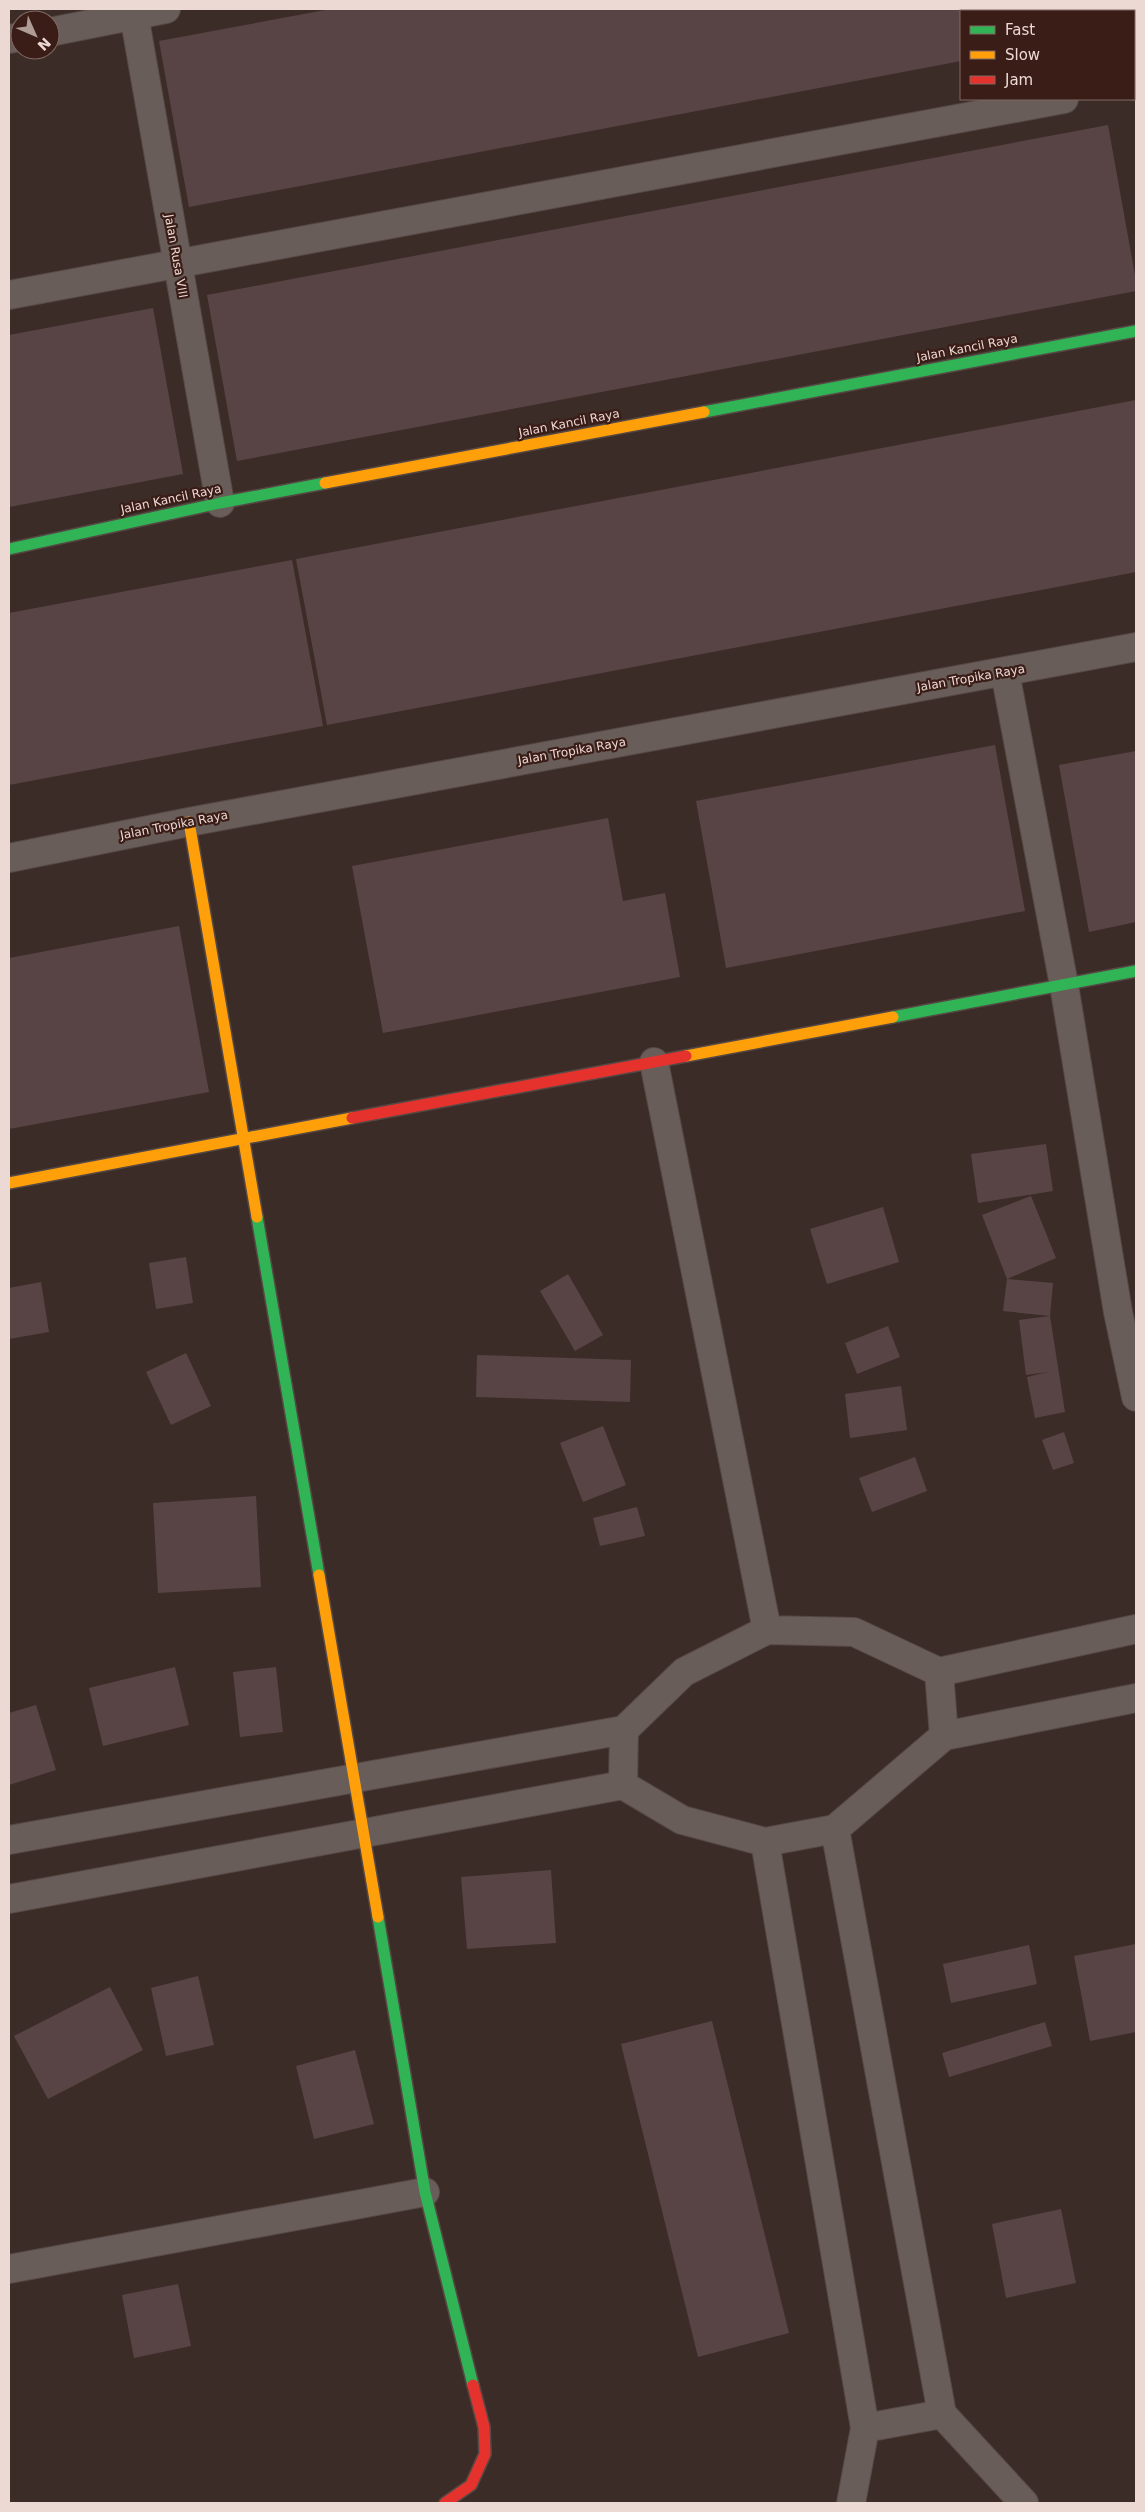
<svg xmlns="http://www.w3.org/2000/svg" width="1145" height="2512" font-family="'DejaVu Sans',sans-serif">
<style>
.building{fill:#594445}
.lines{fill:none;stroke-linecap:round;stroke-linejoin:round}
.street-casing{stroke:#564844;stroke-width:30}
.fast-casing{stroke:#564844;stroke-width:14}
.slow-casing{stroke:#564844;stroke-width:14}
.jam-casing{stroke:#564844;stroke-width:14}
.street{stroke:#695d5a;stroke-width:28}
.fast{stroke:#30b455;stroke-width:11}
.slow{stroke:#ff9f0a;stroke-width:11}
.jam{stroke:#e5322d;stroke-width:11}
.labels{text-anchor:middle;dominant-baseline:central;stroke-width:4.5;stroke-linejoin:round;paint-order:stroke}
.street-label{font-size:12px;fill:#edd9d4;stroke:#391d16}
</style>
<rect width="100%" height="100%" fill="#3c2c27"/>
<path class="building" d="M331 9H1085L1086 11H961V61L189 207 159 41Z
M1108 125 1136 281V291L237 461 207 295Z
M153 308 183 474 9 507V335Z
M1136 400V572L327 725 296 559Z
M292 560 323 726 9 785V613Z
M995 745 1025 911 726 968 696 801Z
M1136 751V922L1089 932 1059 765Z
M608 818 623 901 665 893 680 977 383 1033 352 866Z
M179 926 209 1092 9 1129V958Z
M1046 1144 1053 1191 978 1203 971 1154Z
M1031 1196 1056 1258 1007 1279 982 1215Z
M883 1207 899 1262 827 1284 810 1229Z
M186 1257 193 1303 156 1309 149 1263Z
M568 1274 603 1335 575 1351 540 1291Z
M1007 1279 1053 1283 1050 1316 1065 1412 1035 1418 1027 1377 1048 1372 1026 1375 1019 1320 1050 1316 1003 1311Z
M41 1282 49 1332 9 1339V1288Z
M888 1326 900 1357 857 1374 845 1343Z
M186 1353 211 1406 171 1425 146 1372Z
M477 1355 631 1360 630 1402 476 1397Z
M901 1386 907 1430 850 1438 845 1394Z
M603 1426 626 1485 583 1502 560 1443Z
M1064 1432 1074 1463 1053 1470 1042 1440Z
M915 1457 927 1491 872 1512 859 1478Z
M256 1496 261 1587 158 1593 153 1503Z
M637 1507 645 1536 600 1546 593 1518Z
M175 1667 189 1725 103 1746 89 1688Z
M276 1667 283 1732 240 1737 233 1672Z
M36 1705 56 1770 9 1785V1713Z
M551 1870 556 1943 467 1949 461 1877Z
M1136 1944V2032L1090 2041 1074 1956Z
M1029 1945 1037 1984 951 2003 943 1964Z
M198 1976 214 2045 166 2056 151 1988Z
M110 1987 143 2050 48 2099 14 2036Z
M712 2021 789 2333 698 2357 621 2044Z
M1045 2022 1052 2046 949 2077 942 2053Z
M355 2050 374 2124 314 2139 296 2066Z
M1061 2209 1076 2283 1006 2298 992 2224Z
M178 2284 191 2346 134 2358 122 2295Z"/>
<g class="lines">
<g class="street-casing">
<path id="street" d="M133 9 220 503
M50 32 166 9
M9 39 20 37
M1134 86 1136 85
M9 295 1064 99
M1005 672 1064 985 1118 1312 1136 1397
M9 858 189 822 1136 647
M654 1062 767 1630
M939 1672 1136 1629
M944 1736 939 1672 854 1632 767 1630 684 1672 624 1730 623 1785 682 1820 765 1842 835 1829 944 1736 1136 1698
M835 1829 942 2414 1024 2503
M9 1840 624 1730
M765 1842 865 2428 851 2503
M9 1899 623 1785
M9 2269 425 2192
M865 2428 942 2414"/>
</g>
<g class="fast-casing">
<path id="fast" d="M704 412 1136 331
M9 549 220 503 325 483
M893 1017 1136 971
M257 1217 319 1575
M378 1917 425 2192 473 2385"/>
</g>
<g class="slow-casing">
<path id="slow" d="M325 483 704 412
M189 822 257 1217
M686 1056 893 1017
M9 1183 352 1118
M319 1575 378 1917"/>
</g>
<g class="jam-casing">
<path id="jam" d="M352 1118 686 1056
M445 2503 471 2485 485 2454 484 2427 473 2385"/>
</g>
<use href="#street" class="street"/>
<use href="#fast" class="fast"/>
<use href="#slow" class="slow"/>
<use href="#jam" class="jam"/>
</g>
<g class="labels">
<g class="street-label">
<text transform="translate(176 256) rotate(80)">Jalan Rusa VIII</text>
<text transform="translate(967 348) rotate(-11)">Jalan Kancil Raya</text>
<text transform="translate(569 423) rotate(-11)">Jalan Kancil Raya</text>
<text transform="translate(171 499) rotate(-12)">Jalan Kancil Raya</text>
<text transform="translate(971 678) rotate(-10)">Jalan Tropika Raya</text>
<text transform="translate(572 751) rotate(-10)">Jalan Tropika Raya</text>
<text transform="translate(174 825) rotate(-11)">Jalan Tropika Raya</text>
</g>
</g>
<rect width="1145" height="2512" fill="none" stroke="#edd9d4" stroke-width="20"/>
<rect x="960" y="10" width="175" height="90" fill="#391d16" stroke="#816862"/>
<rect x="970" y="26" width="25" height="8" fill="#30b455" stroke="#816862"/>
<text x="1005" y="35" font-size="15" fill="#edd9d4">Fast</text>
<rect x="970" y="51" width="25" height="8" fill="#ff9f0a" stroke="#816862"/>
<text x="1005" y="60" font-size="15" fill="#edd9d4">Slow</text>
<rect x="970" y="76" width="25" height="8" fill="#e5322d" stroke="#816862"/>
<text x="1005" y="85" font-size="15" fill="#edd9d4">Jam</text>
<g transform="translate(35 35) rotate(135)"><circle r="24" fill="#391d16" stroke="#816862"/>
<path d="M0-4L9 19L0 12L-9 19Z" fill="#af9c97"/>
<text y="-8" font-size="14" font-weight="bold" text-anchor="middle" fill="#edd9d4">N</text>
</g>
</svg>
